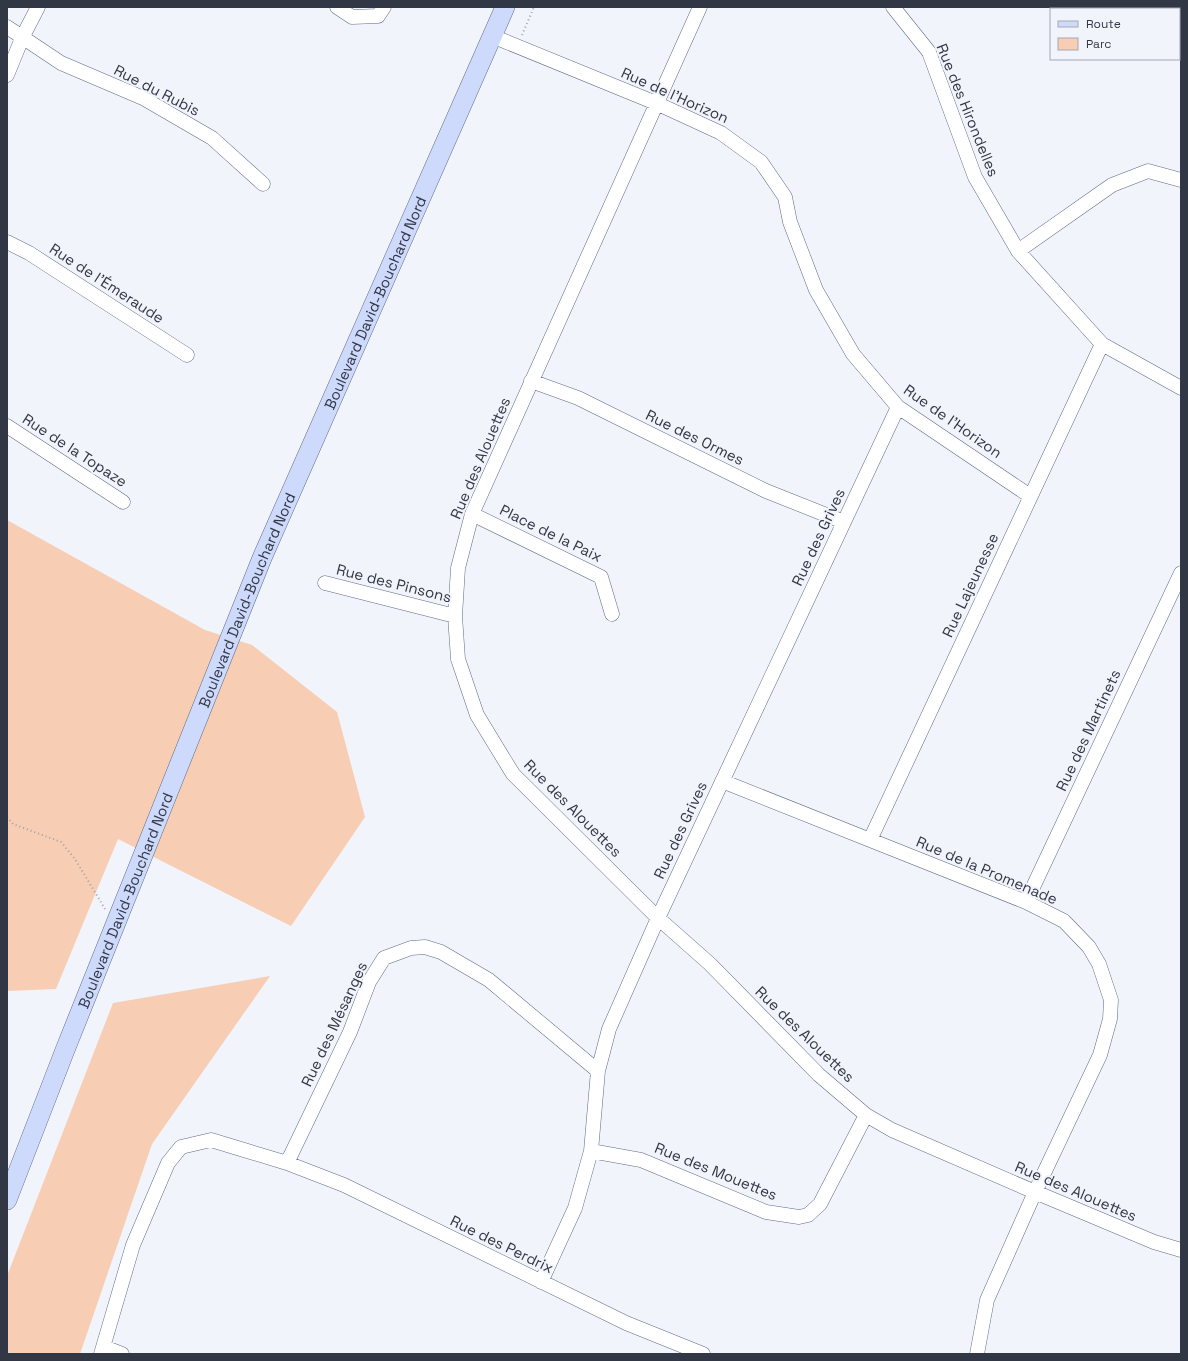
<svg xmlns="http://www.w3.org/2000/svg" width="1188" height="1361" font-family="'Space Grotesk',sans-serif">
<style>
.green{fill:#f7cdb3}
.lines{fill:none;stroke-linecap:round;stroke-linejoin:round}
.street-casing{stroke:#5e6b89;stroke-width:15}
.secondary-casing{stroke:#5e6b89;stroke-width:20}
.path{stroke:#9da1ab;stroke-width:2;stroke-dasharray:1 3;stroke-linecap:butt}
.street{stroke:#fff;stroke-width:14}
.secondary{stroke:#cedafc;stroke-width:19}
.labels{text-anchor:middle;dominant-baseline:central;stroke-width:4;stroke-linejoin:round;paint-order:stroke}
.street-label{font-size:15px;fill:#323745;stroke:#f1f4fb}
</style>
<rect width="100%" height="100%" fill="#f1f4fb"/>
<path class="green" d="M7 520 205 630 252 645 337 712 365 817 291 926 118 839 56 989 7 991Z
M270 976 152 1144 80 1354H7V1276L113 1003Z"/>
<g class="lines">
<g class="street-casing">
<path id="street" d="M337 7 352 17 378 16 384 7
M700 7 472 514 458 568 455 616 458 659 477 715 513 774 658 918 710 964 819 1075 866 1115 892 1130 1035 1192 1154 1242 1181 1250
M893 7 929 52 975 177 1018 251 1102 344 1181 388
M7 27 61 63 143 98 212 138 263 184
M492 36 656 103 721 133 761 162 785 197 790 222 816 290 853 354 898 407 1030 496
M7 75 23 36 38 7
M7 242 29 253 187 355
M1018 251 1112 185 1148 171 1181 180
M531 381 578 398 766 491 844 522
M7 426 123 502
M472 514 601 577 612 614
M325 583 455 616
M722 781 1026 902 1064 921 1089 947 1099 964 1111 1000 1110 1019 1100 1055 1035 1192 987 1300 977 1354
M870 840 1102 344
M1026 902 1181 573
M591 1151 641 1160 766 1212 799 1217 808 1215 820 1204 866 1115
M287 1163 350 1032 369 982 384 958 411 948 425 947 441 952 489 980 598 1071
M541 1282 575 1208 591 1151 598 1071 609 1029 658 918 898 407
M104 1347 122 1354
M101 1354 133 1245 168 1163 181 1147 211 1140 287 1163 344 1185 626 1323 703 1354"/>
</g>
<g class="secondary-casing">
<g id="secondary">
<path id="s1" d="M7 1200 65 1050 262 558 505 7"/>
</g>
</g>
<path class="path" d="M522 35 534 7
M7 817 13 824 61 842 75 859 105 909"/>
<use href="#street" class="street"/>
<use href="#secondary" class="secondary"/>
</g>
<g class="labels">
<g class="street-label">
<text transform="translate(157 90) rotate(27)">Rue du Rubis</text>
<text transform="translate(675 95) rotate(24)">Rue de l'Horizon</text>
<text transform="translate(968 110) rotate(68)">Rue des Hirondelles</text>
<text transform="translate(107 283) rotate(33)">Rue de l'Émeraude</text>
<text stroke="none"><textPath href="#s1" startOffset="970">Boulevard David-Bouchard Nord</textPath></text>
<text transform="translate(953 421) rotate(35)">Rue de l'Horizon</text>
<text transform="translate(695 437) rotate(26)">Rue des Ormes</text>
<text transform="translate(75 450) rotate(33)">Rue de la Topaze</text>
<text transform="translate(480 458) rotate(-67)">Rue des Alouettes</text>
<text transform="translate(551 533) rotate(26)">Place de la Paix</text>
<text transform="translate(818 537) rotate(-65)">Rue des Grives</text>
<text transform="translate(394 583) rotate(14)">Rue des Pinsons</text>
<text transform="translate(970 585) rotate(-65)">Rue Lajeunesse</text>
<text stroke="none"><textPath href="#s1" startOffset="646">Boulevard David-Bouchard Nord</textPath></text>
<text transform="translate(1088 730) rotate(-65)">Rue des Martinets</text>
<text transform="translate(573 808) rotate(45)">Rue des Alouettes</text>
<text transform="translate(680 830) rotate(-65)">Rue des Grives</text>
<text transform="translate(987 870) rotate(23)">Rue de la Promenade</text>
<text stroke="none"><textPath href="#s1" startOffset="322">Boulevard David-Bouchard Nord</textPath></text>
<text transform="translate(334 1024) rotate(-65)">Rue des Mésanges</text>
<text transform="translate(805 1034) rotate(44)">Rue des Alouettes</text>
<text transform="translate(716 1171) rotate(22)">Rue des Mouettes</text>
<text transform="translate(1076 1191) rotate(23)">Rue des Alouettes</text>
<text transform="translate(502 1244) rotate(26)">Rue des Perdrix</text>
</g>
</g>
<rect width="1188" height="1361" fill="none" stroke="#323745" stroke-width="16"/>
<rect x="1050" y="8" width="130" height="52" fill="#f1f4fb" stroke="#a5a8b2"/>
<rect x="1058" y="21" width="20" height="6" fill="#cedafc" stroke="#a5a8b2"/>
<text x="1086" y="28" font-size="12" fill="#323745">Route</text>
<rect x="1058" y="38" width="20" height="12" fill="#f7cdb3" stroke="#a5a8b2"/>
<text x="1086" y="48" font-size="12" fill="#323745">Parc</text>
</svg>
